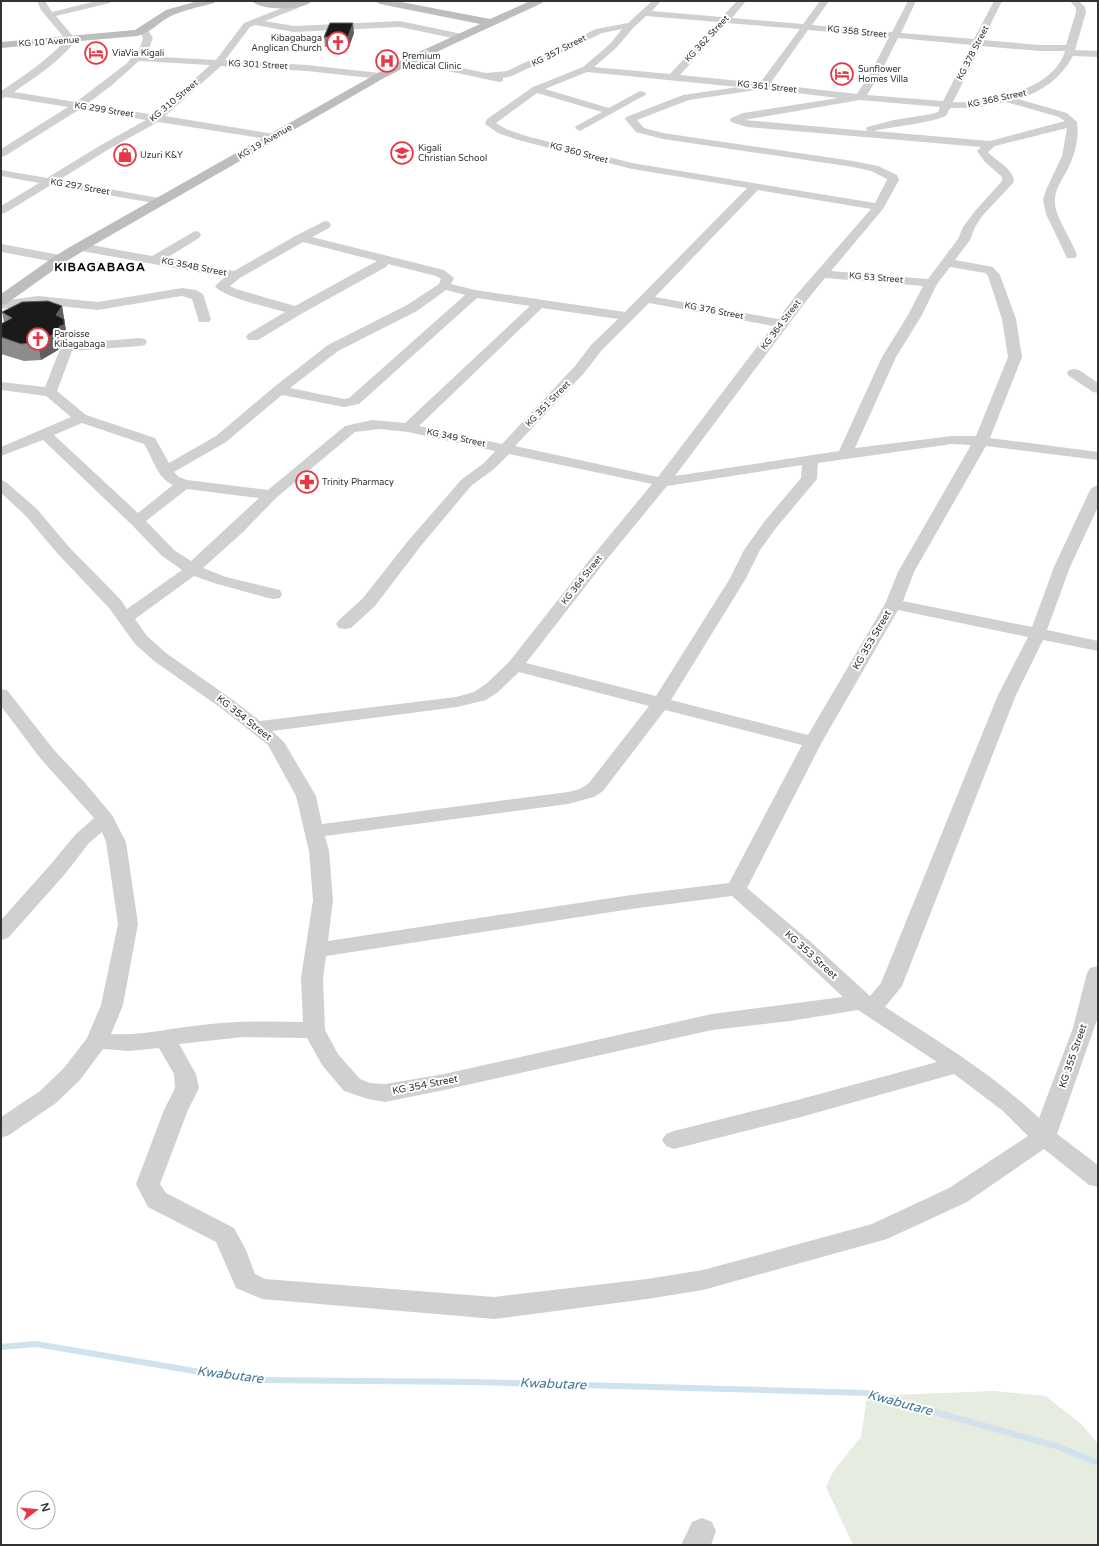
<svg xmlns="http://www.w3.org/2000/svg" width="1099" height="1546" font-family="'Varela Round',sans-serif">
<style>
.green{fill:#e6ecdf}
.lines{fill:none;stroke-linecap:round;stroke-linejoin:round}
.stream{stroke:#cfe2ee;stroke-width:6}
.street{fill:#d0d0d0;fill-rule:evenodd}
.secondary{fill:#bdbdbd;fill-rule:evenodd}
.wall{fill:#8c8c8c}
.shaded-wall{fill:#5f5f5f}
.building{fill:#1a1a1a;stroke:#5f5f5f}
.labels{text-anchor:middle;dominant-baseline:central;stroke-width:4;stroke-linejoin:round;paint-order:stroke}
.far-street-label{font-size:9px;fill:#333;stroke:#fff}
.far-poi-label{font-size:9px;fill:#333;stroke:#fff;text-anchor:start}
.street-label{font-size:10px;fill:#333;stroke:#fff}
.far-district-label{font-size:12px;font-weight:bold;letter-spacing:1px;fill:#000;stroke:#fff}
.near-water-label{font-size:13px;font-style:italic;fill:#3f7597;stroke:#fff}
</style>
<rect width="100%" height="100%" fill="#fff"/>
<path class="green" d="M993 1391 1046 1396 1083 1426 1098 1444V1545H853L826 1487 834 1470 861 1437 867 1396Z"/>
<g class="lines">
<path class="stream" d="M1 1347 36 1344 247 1380 474 1382 867 1393 1056 1446 1098 1463"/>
<path class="street" d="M37 1H45L52 12 96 1H111L110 3 56 16 76 40C60 62 35 77 14 92L76 102 126 64 139 50 143 38 139 31 144 28 147 29 153 38 148 51 144 56 216 60 244 23 295 3 298 4 299 6 298 8 265 21 294 26 400 21 462 34 467 37 462 40 400 27 294 32 255 25 250 27 225 60 307 65 380 73 385 76 380 79 307 71 221 66 165 116 274 134 278 135 279 137 278 139 274 140 158 122 109 149 59 180 159 198 163 199 165 201 163 203 159 204 51 185 5 213 1 214V206L39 183 1 176V170L47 178 101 145 146 120 80 109 5 156 1 157V149L68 107 6 97 1 99V91C24 76 47 60 66 40L41 10ZM139 61 210 65 155 115 87 104 112 85Z
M652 1H661L652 11 722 17 737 1H746L732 18 803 24 820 1H829L812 25 892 32 908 1H916L901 33 974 39 994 1H1002L983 40 1040 45H1066L1076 12V8L1070 1H1079L1085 7 1086 12 1075 50 1098 51V57L1073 56C1061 78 1042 92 1018 99L1067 113 1077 122C1079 136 1076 151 1070 164 1065 177 1053 189 1055 204 1056 218 1072 240 1077 255L1075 258H1067L1046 214 1043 200 1046 190 1062 156 1067 128 995 146 988 152C996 161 1014 169 1014 182L983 215 975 227 970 240 955 260 993 267 1000 275 1016 319 1022 357 990 438 1098 452V460L986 446 914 572 903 601 1032 627 1054 567 1090 490 1093 487 1098 485V507L1070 567 1047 630 1098 641V651L1043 640 1016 695 902 986 885 1007C938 1041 993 1074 1039 1118L1073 1028 1087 973 1090 968 1098 966V1017L1057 1134 1098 1165V1187L1089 1185 1044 1149 967 1202 887 1239 703 1290 647 1299 494 1319 262 1299 236 1288 216 1242 148 1207 136 1184 164 1110 175 1088 174 1074 159 1048 129 1051 103 1049 80 1080 56 1103 9 1135 1 1138V1117L40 1091 64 1068 87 1038 101 1005 118 924 106 842 102 832 89 843 65 874 8 938 1 940V920L51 864 75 835 94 818 40 758 1 706V689L7 690 54 750 86 784 112 815 126 842 138 924 123 1005 111 1034C142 1036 171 1028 202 1025 236 1021 269 1021 303 1022L301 978 313 900 309 851 296 796 285 776 268 745 221 708 154 661 135 644 109 608 57 553 25 515 1 493V480L6 482 37 509 69 547 121 600 127 609 182 570 162 556 131 524 43 440 1 456V447L71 417 46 396 1 390V382L45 387C49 379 59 348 64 344L140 338 145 339 147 342 145 345 140 346 72 351 57 391 86 415 155 438 169 463 216 436 274 387 328 345 407 305 439 284 441 279 436 276 388 264 386 267 301 314 258 340H248L246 337 248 334 285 312C271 308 222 297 215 286L225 277 76 250 74 247 76 244 80 243 152 256 195 231 199 232 201 235 199 238 165 259 234 271 297 235 325 221 329 222 331 225 329 228 312 237 444 270 454 278 451 284 475 290 625 312 747 188 632 169 518 140 498 133 485 124 487 119 533 87 583 67 610 44 622 29 602 33 512 76 503 78V81L499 82 410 63 405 60 410 57 486 73 507 71 596 29 628 23ZM646 16 718 22 670 74 594 67 616 48 634 27ZM727 23 800 29 760 83 680 75ZM808 30 889 37 871 72 857 94 770 84ZM898 38 972 45 943 101 867 95 881 72ZM981 46 1040 51H1065C1055 89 987 105 953 102ZM587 72 738 87 683 95 626 117 625 119 636 132 663 139 853 167 871 171 887 179V180L875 203 632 163 526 136 506 129 496 123 537 93 602 112 576 126 575 128 580 131 647 94 642 91 638 92 609 108 545 89ZM763 89 838 98 743 113 731 118 730 120 731 122 747 127 981 147 977 151 985 162 1002 177V181L975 211 963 227 958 239 928 279 831 271 883 209 899 180 897 175 878 166 853 161 663 133 644 128 637 120 689 100ZM860 100 940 107 938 112 932 114 894 120 867 127 866 129 867 131 744 120ZM1006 102 1059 117 1065 121 990 141 874 131C898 125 923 125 946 116L950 108H974ZM758 190 871 209 797 294 778 319 655 297ZM303 242 377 261 295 306 236 289 230 286 240 278ZM950 267 985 273 988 276 1002 319 1008 357 976 436H952L855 448 896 357 922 315 937 284ZM825 278 923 286 908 315 882 357 839 451 675 476 807 300ZM446 290 465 295 349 398 344 399 290 388 338 351 417 311ZM477 298 530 306 405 423 372 420 345 426 268 490 187 480 179 477 174 472 226 442 282 395 344 407 359 404ZM649 303 773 326 658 477 515 446 585 372 601 351ZM542 308 618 319 591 345 575 366 502 444 419 426ZM82 423 144 444C153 458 157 478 173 485L138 513 54 435ZM379 429 408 432 495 451 484 463 461 480 408 541 363 598 339 620 336 624 339 628 345 629 351 628 375 606 420 547 471 486 494 469 509 454 652 484 591 558 509 662 486 684 474 692 456 697 260 721 233 700 166 653 147 636 135 619 194 576 214 583 268 598 274 599 280 598 282 594 280 590 226 577 203 568 243 532 276 498 355 432ZM952 444 971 445 898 572 885 604 808 735 671 700 745 580 760 550 776 528 817 479 818 463ZM802 465 801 478 764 522 744 550 729 580 656 696 526 663 603 564 667 486ZM187 489 259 498 191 561 174 550 146 521ZM898 610 1028 637 998 695 881 983 870 996 812 943 747 888 822 742ZM519 672 649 706 589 783 580 789 568 792 322 824 316 796 284 742 272 731 457 707 486 700 498 692ZM665 710 802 745 729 883 631 895 328 941 333 900 329 851 325 836 568 804 594 797 603 791ZM732 896 796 953 843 997 712 1014 444 1074 385 1084 370 1083 360 1079 338 1054 325 1030 323 978 326 956 631 909ZM858 1010 937 1062 801 1099 674 1131 666 1134 662 1140 666 1146 674 1149 801 1117 954 1074 1003 1111 1028 1136 949 1188 872 1224 703 1270 647 1279 494 1297 265 1279 255 1274 246 1250 234 1228 166 1193 160 1184 188 1110 199 1088 196 1074 179 1044 243 1037 307 1038 322 1065 344 1091 368 1099 385 1102 444 1090 712 1030 790 1021Z
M1 244 60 255 64 256 66 259 64 262 60 263 1 252Z
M182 288 196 290 203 294 211 319 209 322H199L192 299 182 296 98 310 38 304 1 309V301L38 296 98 302Z
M1074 369 1079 370 1098 383V393L1093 392 1069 376 1067 373 1069 370Z
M702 1518 712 1522 716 1531 711 1545H681L692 1522Z"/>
<path class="secondary" d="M198 1H215L214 3C199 7 183 10 169 17 158 23 150 33 137 36L1 48V42L135 30 166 10Z
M252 1 288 2 312 1C304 11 260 11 252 1Z
M375 1H396L490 19 530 1H543L542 3C489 28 436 51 384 78L85 250 65 262 6 304 1 305V294L55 256 75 244 376 74 406 58 480 24 380 4Z"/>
</g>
<path class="wall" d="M354 33 349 47H325L324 37Z
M62 306 67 337V342L63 343 58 350 41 360 24 361 1 354V324L4 322 2 312Z"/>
<path class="shaded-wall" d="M353 23 354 33 349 47 348 37Z
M62 306 67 337V342L63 343 58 350 41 360 38 342Z"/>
<path class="building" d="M330 23H353L348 37H324Z
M48 301 62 306 56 315 64 319V325L60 326 56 333 38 342 21 344 1 337V324L12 318 2 312 22 302Z"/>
<defs>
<g id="church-ring" transform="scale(1.15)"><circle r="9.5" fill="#fff" stroke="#e63946" stroke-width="1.5"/><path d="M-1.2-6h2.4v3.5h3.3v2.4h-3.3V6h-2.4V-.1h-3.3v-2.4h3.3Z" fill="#e63946"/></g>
<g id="hotel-ring" transform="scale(1.15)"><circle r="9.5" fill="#fff" stroke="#e63946" stroke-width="1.5"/><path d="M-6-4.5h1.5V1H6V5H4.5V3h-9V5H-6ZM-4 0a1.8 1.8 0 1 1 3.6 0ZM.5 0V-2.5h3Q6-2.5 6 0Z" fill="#e63946"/></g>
<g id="hospital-ring" transform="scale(1.15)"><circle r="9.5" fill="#fff" stroke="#e63946" stroke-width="1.5"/><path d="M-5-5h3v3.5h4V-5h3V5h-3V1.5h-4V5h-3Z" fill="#e63946"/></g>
<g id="school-ring" transform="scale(1.15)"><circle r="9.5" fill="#fff" stroke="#e63946" stroke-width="1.5"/><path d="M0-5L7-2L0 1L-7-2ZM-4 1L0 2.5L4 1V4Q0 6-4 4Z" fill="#e63946"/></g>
<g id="shop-ring" transform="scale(1.15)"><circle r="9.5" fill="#fff" stroke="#e63946" stroke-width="1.5"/><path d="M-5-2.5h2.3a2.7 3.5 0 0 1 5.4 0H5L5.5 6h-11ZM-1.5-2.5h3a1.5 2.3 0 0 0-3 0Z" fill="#e63946"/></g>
<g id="pharmacy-ring" transform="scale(1.15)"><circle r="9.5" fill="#fff" stroke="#e63946" stroke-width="1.5"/><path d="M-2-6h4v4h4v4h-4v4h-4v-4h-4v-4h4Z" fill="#e63946"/></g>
</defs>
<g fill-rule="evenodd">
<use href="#church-ring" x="338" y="43"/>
<use href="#hotel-ring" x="96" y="53"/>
<use href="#hospital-ring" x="387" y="61"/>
<use href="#hotel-ring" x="842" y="74"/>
<use href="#school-ring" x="402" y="153"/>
<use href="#shop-ring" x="125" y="155"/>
<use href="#church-ring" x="38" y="339"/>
<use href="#pharmacy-ring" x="307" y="482"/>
</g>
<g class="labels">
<g class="far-street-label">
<text transform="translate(857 32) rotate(6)">KG 358 Street</text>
<text transform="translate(707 39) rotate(-47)">KG 362 Street</text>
<text transform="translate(49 42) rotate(-4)">KG 10 Avenue</text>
<text transform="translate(559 51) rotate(-27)">KG 357 Street</text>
<text transform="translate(973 53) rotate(-63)">KG 378 Street</text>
<text transform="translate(258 65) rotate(3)">KG 301 Street</text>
<text transform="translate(767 87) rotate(6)">KG 361 Street</text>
<text transform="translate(997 99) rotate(-12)">KG 368 Street</text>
<text transform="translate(174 101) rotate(-40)">KG 310 Street</text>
<text transform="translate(104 110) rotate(9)">KG 299 Street</text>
<text transform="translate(265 142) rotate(-30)">KG 19 Avenue</text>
<text transform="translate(579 153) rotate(15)">KG 360 Street</text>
<text transform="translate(80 187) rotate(10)">KG 297 Street</text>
<text transform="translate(194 267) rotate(11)">KG 354B Street</text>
<text transform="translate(876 278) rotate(5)">KG 53 Street</text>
<text transform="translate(714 311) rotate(11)">KG 376 Street</text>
<text transform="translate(781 325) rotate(-53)">KG 364 Street</text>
<text transform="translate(548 404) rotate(-46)">KG 351 Street</text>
<text transform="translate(456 438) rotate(12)">KG 349 Street</text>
<text transform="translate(582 580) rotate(-52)">KG 364 Street</text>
</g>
<g class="far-poi-label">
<text x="322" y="38" text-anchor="end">Kibagabaga<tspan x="322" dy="10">Anglican Church</tspan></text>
<text x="112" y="53">ViaVia Kigali</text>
<text x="402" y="56">Premium<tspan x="402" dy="10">Medical Clinic</tspan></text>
<text x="858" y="69">Sunflower<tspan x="858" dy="10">Homes Villa</tspan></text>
<text x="418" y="148">Kigali<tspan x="418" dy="10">Christian School</tspan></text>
<text x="140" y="155">Uzuri K&amp;Y</text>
<text x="54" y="334">Paroisse<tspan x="54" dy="10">Kibagabaga</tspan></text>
<text x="322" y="482">Trinity Pharmacy</text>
</g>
<g class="street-label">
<text transform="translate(872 640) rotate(-60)">KG 353 Street</text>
<text transform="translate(244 718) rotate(38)">KG 354 Street</text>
<text transform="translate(811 955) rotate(42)">KG 353 Street</text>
<text transform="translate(1073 1056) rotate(-71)">KG 355 Street</text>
<text transform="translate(425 1085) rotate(-11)">KG 354 Street</text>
</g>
<g class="far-district-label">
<text x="100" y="267">KIBAGABAGA</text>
</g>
<g class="near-water-label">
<text transform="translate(230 1375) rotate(7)">Kwabutare</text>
<text transform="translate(553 1384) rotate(2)">Kwabutare</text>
<text transform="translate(900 1403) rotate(15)">Kwabutare</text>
</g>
</g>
<rect width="1099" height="1546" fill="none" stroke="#333333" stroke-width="4"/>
<g transform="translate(36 1510) rotate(74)"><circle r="19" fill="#ffffff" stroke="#adadad"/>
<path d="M0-3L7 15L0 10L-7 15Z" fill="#e63946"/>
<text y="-6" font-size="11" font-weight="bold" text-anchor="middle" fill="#333333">N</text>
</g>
</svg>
